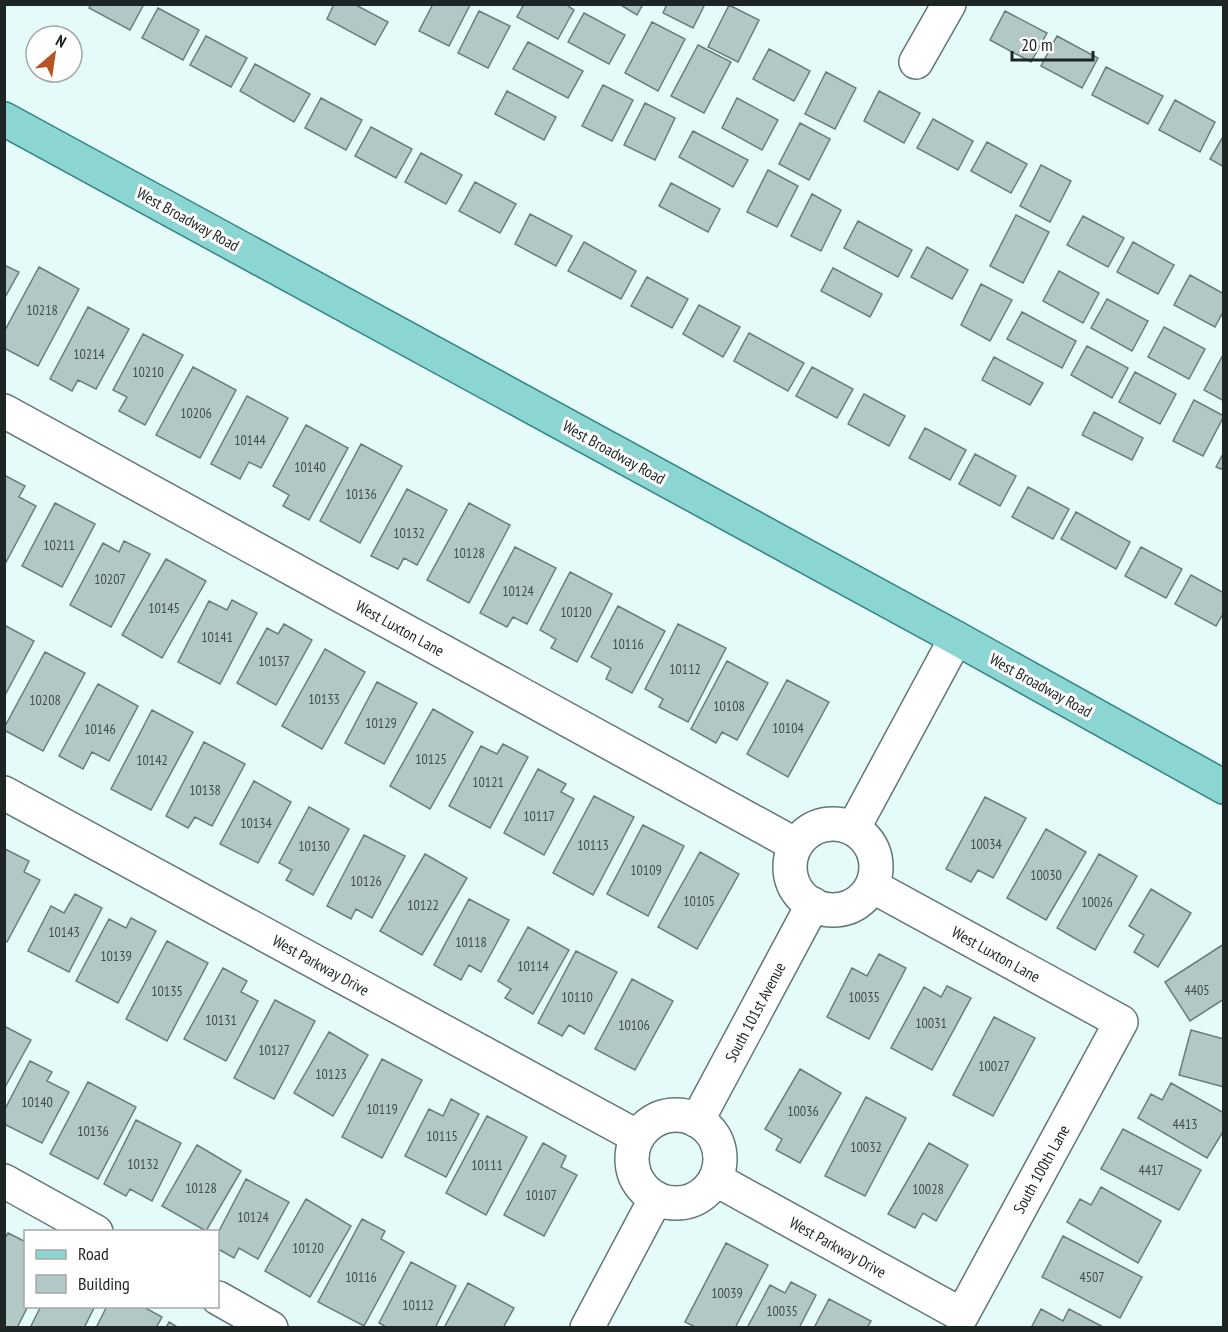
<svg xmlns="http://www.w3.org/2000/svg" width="1228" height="1332" font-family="'PT Sans Narrow',sans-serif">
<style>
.building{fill:#b2c8c7;stroke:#697e7d;stroke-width:1.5}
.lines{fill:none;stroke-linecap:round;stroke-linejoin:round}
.minor-casing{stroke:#637776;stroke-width:36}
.major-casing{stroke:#328583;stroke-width:36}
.minor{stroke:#fff;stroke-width:33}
.major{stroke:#8bd5d3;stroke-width:33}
.labels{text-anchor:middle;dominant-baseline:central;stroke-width:6;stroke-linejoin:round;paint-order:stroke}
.number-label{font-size:14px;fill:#424e4e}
.street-label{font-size:16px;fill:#1d2525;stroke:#fff}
</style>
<rect width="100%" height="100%" fill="#e4fbfa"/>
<path class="building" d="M91 4H144L130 30 89 8Z
M334 4H354L388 22 375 45 327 19Z
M433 4 470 5 449 46 419 31Z
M524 4H565L574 10 558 39 517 17Z
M619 4H643L637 15Z
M667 4H705L693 28 663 13Z
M729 5 759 20 738 62 708 47Z
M158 8 199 30 183 60 142 38Z
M479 11 510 26 488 68 458 53Z
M1005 11 1047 33 1031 62 990 40Z
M584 13 625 35 609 64 568 42Z
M652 22 685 39 658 91 625 73Z
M206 36 247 58 231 87 190 65Z
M1057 36 1098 58 1082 88 1041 66Z
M528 42 583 71 568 98 513 69Z
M698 45 731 62 704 113 671 96Z
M769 49 810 71 794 101 753 79Z
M255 64 310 94 294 122 240 91Z
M1106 67 1163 96 1148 124 1092 95Z
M826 72 856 88 835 129 805 114Z
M603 85 633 100 612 141 582 126Z
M507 91 556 117 544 140 495 114Z
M879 91 920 113 904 143 864 121Z
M321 98 362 120 346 150 305 128Z
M737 98 778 120 762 150 722 128Z
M1175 100 1215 122 1200 152 1159 130Z
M645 103 675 118 655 160 624 145Z
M933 119 973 141 958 170 917 148Z
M800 123 830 139 809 180 779 164Z
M371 127 412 149 396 178 355 156Z
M693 131 748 160 733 187 679 157Z
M1224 135V167L1210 159Z
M987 142 1027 164 1011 193 971 171Z
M421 153 462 175 446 204 405 182Z
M1041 165 1071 181 1050 222 1020 206Z
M768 170 798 186 777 227 747 212Z
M475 182 516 204 500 233 459 211Z
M671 183 720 209 708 232 659 206Z
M812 194 841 210 821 251 791 236Z
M530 214 572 236 556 266 515 244Z
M1016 215 1049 232 1023 283 990 266Z
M1083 216 1124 238 1108 267 1067 245Z
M858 221 912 250 898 277 844 248Z
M584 242 636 271 621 299 568 271Z
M1133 242 1174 265 1158 294 1117 272Z
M927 247 968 270 952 299 911 277Z
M4 265 19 272 4 299Z
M39 267 79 289 38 366 4 348V332Z
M833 268 882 294 870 317 821 291Z
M1059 271 1099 293 1083 323 1043 301Z
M1190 275 1224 294V310L1215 327 1174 305Z
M647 277 688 299 672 328 631 306Z
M981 284 1012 300 990 341 961 325Z
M1107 299 1148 321 1132 351 1091 328Z
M699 305 740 327 723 357 683 334Z
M88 307 129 329 96 389 78 380 72 391 50 379Z
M1022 312 1076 341 1062 368 1007 339Z
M1164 327 1205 349 1189 379 1148 357Z
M749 333 804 363 788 391 734 361Z
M143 334 183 355 145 425 119 411 127 397 113 390Z
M1087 346 1128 368 1112 398 1071 375Z
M1224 353V401L1204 390Z
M994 357 1043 383 1030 405 982 380Z
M193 367 236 390 200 458 156 435Z
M812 367 853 389 837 418 796 396Z
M1135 372 1176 394 1160 424 1119 402Z
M864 394 905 416 889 446 848 424Z
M247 396 288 418 261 468 249 462 240 479 211 464Z
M1194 400 1224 416 1203 456 1173 441Z
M1094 412 1143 438 1132 460 1082 435Z
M306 425 348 448 309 520 283 506 289 495 273 486Z
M925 428 966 450 950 480 909 458Z
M361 444 402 466 360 543 320 521Z
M1224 452V470L1216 467Z
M975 454 1016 476 1000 506 959 484Z
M4 475 25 486 19 497 36 506 4 566Z
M1028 487 1069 509 1053 539 1012 517Z
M407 489 447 510 417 565 404 558 398 569 371 556Z
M55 503 95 524 62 587 22 566Z
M469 503 510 525 469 603 427 580Z
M1076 512 1130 542 1116 569 1061 539Z
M124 541 150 554 111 627 70 605 103 543 119 552Z
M515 547 556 568 527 624 513 617 507 627 480 613Z
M1141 547 1182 569 1166 598 1125 576Z
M166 559 206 581 162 658 122 635Z
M570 572 612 594 577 662 551 648 556 639 540 630Z
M1191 575 1224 593V612L1216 626 1175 604Z
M232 600 257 613 220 684 178 662 209 601 227 610Z
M618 606 665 631 632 693 606 679 611 668 591 657Z
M284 624 312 640 276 705 237 683 267 628 278 634Z
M678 624 726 648 688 722 659 707 663 699 645 689Z
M4 625 34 641 4 697Z
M325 649 365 672 322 749 282 726Z
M45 652 85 673 43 751 4 730V728Z
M727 661 768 683 737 740 722 732 716 743 691 729Z
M787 680 829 702 788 777 747 754Z
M377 682 417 703 384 764 345 743Z
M98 684 138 706 109 761 92 752 83 769 59 756Z
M433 709 473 732 430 809 390 786Z
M152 710 193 732 151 810 111 789Z
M204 742 245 764 212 826 195 817 188 828 166 816Z
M503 744 528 757 490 828 449 806 481 746 497 754Z
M538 769 566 784 561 792 574 799 544 855 504 833Z
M254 781 291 802 258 863 220 844Z
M594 796 634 817 593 895 553 873Z
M985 797 1026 818 993 878 978 870 971 882 946 869Z
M309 807 349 829 313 895 286 880 292 870 279 863Z
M643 825 684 846 648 916 607 894Z
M1046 829 1086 852 1046 920 1007 898Z
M364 835 405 856 372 918 356 909 351 919 327 906Z
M5 849 29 861 24 872 40 880 7 942 4 940Z
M700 852 739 874 697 949 658 927Z
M425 854 467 878 422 955 380 931Z
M1099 854 1137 876 1095 950 1057 928Z
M1151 889 1191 913 1158 967 1134 952 1144 935 1129 926Z
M75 894 102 908 69 972 28 951 51 906 64 913Z
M469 899 509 920 481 972 469 965 461 980 434 965Z
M131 918 156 931 118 1003 76 981 109 919 126 928Z
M528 927 569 950 533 1014 505 998 511 989 498 981Z
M167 941 208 963 167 1041 126 1019Z
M1224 944V999L1190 1021 1165 982Z
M576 951 617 972 584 1034 569 1025 562 1036 538 1023Z
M879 954 906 968 869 1039 827 1017 852 968 867 976Z
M223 968 247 981 241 992 258 1001 226 1061 184 1039Z
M632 979 673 1001 635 1070 595 1049Z
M947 986 971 998 932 1070 891 1048 924 987 941 997Z
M275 1000 315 1021 274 1099 234 1078Z
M994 1017 1035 1038 993 1116 953 1095Z
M4 1026 31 1040 4 1089Z
M1191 1030 1224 1039V1087L1179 1075Z
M329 1032 368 1055 333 1116 294 1093Z
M382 1059 422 1080 382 1158 342 1137Z
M30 1061 52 1072 47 1081 69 1092 42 1143 4 1124V1111Z
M800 1069 841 1093 800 1163 776 1150 782 1139 765 1129Z
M88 1082 136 1107 98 1179 50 1154Z
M1171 1083 1224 1113V1130L1207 1158 1138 1118 1151 1094 1162 1100Z
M866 1097 906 1118 865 1196 825 1176Z
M451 1099 479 1114 446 1177 405 1156 429 1109 443 1116Z
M487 1116 527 1137 486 1215 446 1193Z
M136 1120 181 1143 152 1201 130 1189 126 1196 104 1184Z
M1123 1129 1201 1170 1179 1210 1101 1169Z
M543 1143 566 1156 561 1167 577 1175 544 1236 504 1215Z
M929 1143 968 1165 936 1221 923 1213 915 1228 888 1214Z
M197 1145 241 1171 206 1231 162 1206Z
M246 1179 289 1202 258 1259 239 1248 234 1258 218 1249V1233Z
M1101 1187 1161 1221 1138 1263 1067 1222 1080 1199 1091 1205Z
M306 1199 351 1226 310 1297 265 1271Z
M362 1219 385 1231 381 1239 404 1252 364 1326 318 1302Z
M8 1233 26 1242V1306H28L17 1328H4V1239Z
M1063 1236 1142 1277 1120 1318 1042 1277Z
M726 1243 768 1265 735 1328H697L685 1322Z
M411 1262 456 1286 435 1328H388L379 1323Z
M791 1282 816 1295 799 1328H747L770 1285 785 1293Z
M468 1283 514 1308 503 1328H444Z
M829 1299 871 1321 867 1328H814Z
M41 1306H95L84 1328H30Z
M107 1306H142L162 1317 156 1328H96Z
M1041 1309 1063 1321 1069 1309 1105 1328H1031Z
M169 1322 179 1328H166Z"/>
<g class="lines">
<g class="minor-casing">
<path id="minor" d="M916 62 949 4
M4 411 796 845
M4 793 638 1137
M790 867a43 43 0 1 1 86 0a43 43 0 1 1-86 0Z
M853 829 956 638
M632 1159a44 44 0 1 1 88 0a44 44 0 1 1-88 0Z
M697 1121 813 904
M715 1179 962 1315 1121 1022 872 886
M4 1181 96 1232
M218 1298 271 1328
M587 1328 656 1198"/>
</g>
<g class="major-casing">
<path id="major" d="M4 119 956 638 1224 787"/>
</g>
<use href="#minor" class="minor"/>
<use href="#major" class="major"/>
</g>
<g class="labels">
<g class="number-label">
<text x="42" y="310">10218</text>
<text x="89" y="354">10214</text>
<text x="148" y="372">10210</text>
<text x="196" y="413">10206</text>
<text x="250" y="440">10144</text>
<text x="310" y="467">10140</text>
<text x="361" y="494">10136</text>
<text x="409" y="533">10132</text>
<text x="59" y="545">10211</text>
<text x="469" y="553">10128</text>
<text x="110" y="579">10207</text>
<text x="518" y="591">10124</text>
<text x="164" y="608">10145</text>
<text x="576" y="612">10120</text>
<text x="217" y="637">10141</text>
<text x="628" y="644">10116</text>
<text x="274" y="661">10137</text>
<text x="685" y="669">10112</text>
<text x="324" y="699">10133</text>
<text x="45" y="700">10208</text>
<text x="729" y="706">10108</text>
<text x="381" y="723">10129</text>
<text x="788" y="728">10104</text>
<text x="100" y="729">10146</text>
<text x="431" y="759">10125</text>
<text x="152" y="760">10142</text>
<text x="488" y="782">10121</text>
<text x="205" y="790">10138</text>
<text x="539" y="816">10117</text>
<text x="256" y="823">10134</text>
<text x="986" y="844">10034</text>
<text x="593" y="845">10113</text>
<text x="314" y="846">10130</text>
<text x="646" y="870">10109</text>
<text x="1046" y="875">10030</text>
<text x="366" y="881">10126</text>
<text x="699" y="901">10105</text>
<text x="1097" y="902">10026</text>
<text x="423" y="905">10122</text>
<text x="64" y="932">10143</text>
<text x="471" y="942">10118</text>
<text x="116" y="956">10139</text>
<text x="533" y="966">10114</text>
<text x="1197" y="990">4405</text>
<text x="167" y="991">10135</text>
<text x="577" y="997">10110</text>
<text x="864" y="997">10035</text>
<text x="221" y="1020">10131</text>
<text x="931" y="1023">10031</text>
<text x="634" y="1025">10106</text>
<text x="274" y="1050">10127</text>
<text x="994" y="1066">10027</text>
<text x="331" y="1074">10123</text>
<text x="37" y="1102">10140</text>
<text x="382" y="1109">10119</text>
<text x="803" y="1111">10036</text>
<text x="1185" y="1124">4413</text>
<text x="93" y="1131">10136</text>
<text x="442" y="1136">10115</text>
<text x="866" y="1147">10032</text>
<text x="143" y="1164">10132</text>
<text x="487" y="1165">10111</text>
<text x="1151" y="1170">4417</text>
<text x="201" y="1188">10128</text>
<text x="928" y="1189">10028</text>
<text x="541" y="1195">10107</text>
<text x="253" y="1217">10124</text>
<text x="308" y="1248">10120</text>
<text x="361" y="1277">10116</text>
<text x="1092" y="1277">4507</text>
<text x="727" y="1293">10039</text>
<text x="418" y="1305">10112</text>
<text x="782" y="1311">10035</text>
</g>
<g class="street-label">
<text transform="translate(188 219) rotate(29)">West Broadway Road</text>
<text transform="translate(614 452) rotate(29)">West Broadway Road</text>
<text transform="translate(400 628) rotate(29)">West Luxton Lane</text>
<text transform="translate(1041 685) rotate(29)">West Broadway Road</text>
<text transform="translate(996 954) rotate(29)">West Luxton Lane</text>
<text transform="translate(321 965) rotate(29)">West Parkway Drive</text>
<text transform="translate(755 1012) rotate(-62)">South 101st Avenue</text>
<text transform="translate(1041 1169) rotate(-61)">South 100th Lane</text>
<text transform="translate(838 1247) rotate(29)">West Parkway Drive</text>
</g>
</g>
<rect width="1228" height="1332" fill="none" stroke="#1d2525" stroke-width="12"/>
<rect x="24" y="1230" width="195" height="78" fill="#ffffff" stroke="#a5a8a8" stroke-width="1.5"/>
<rect x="36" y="1250" width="30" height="9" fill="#8bd5d3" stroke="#a5a8a8" stroke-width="1.5"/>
<text x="78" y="1260" font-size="18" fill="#1d2525">Road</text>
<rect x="36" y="1275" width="30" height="18" fill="#b2c8c7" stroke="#a5a8a8" stroke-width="1.5"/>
<text x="78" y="1290" font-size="18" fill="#1d2525">Building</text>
<g transform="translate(54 54) rotate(29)"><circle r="28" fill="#ffffff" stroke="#a5a8a8" stroke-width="1.5"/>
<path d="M0-4.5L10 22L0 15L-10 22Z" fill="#b85324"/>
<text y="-9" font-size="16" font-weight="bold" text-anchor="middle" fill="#1d2525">N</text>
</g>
<path d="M1012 51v9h81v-9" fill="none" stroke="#1d2525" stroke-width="3"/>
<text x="1021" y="51" font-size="18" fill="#1d2525" stroke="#ffffff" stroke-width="4.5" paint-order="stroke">20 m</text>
</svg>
